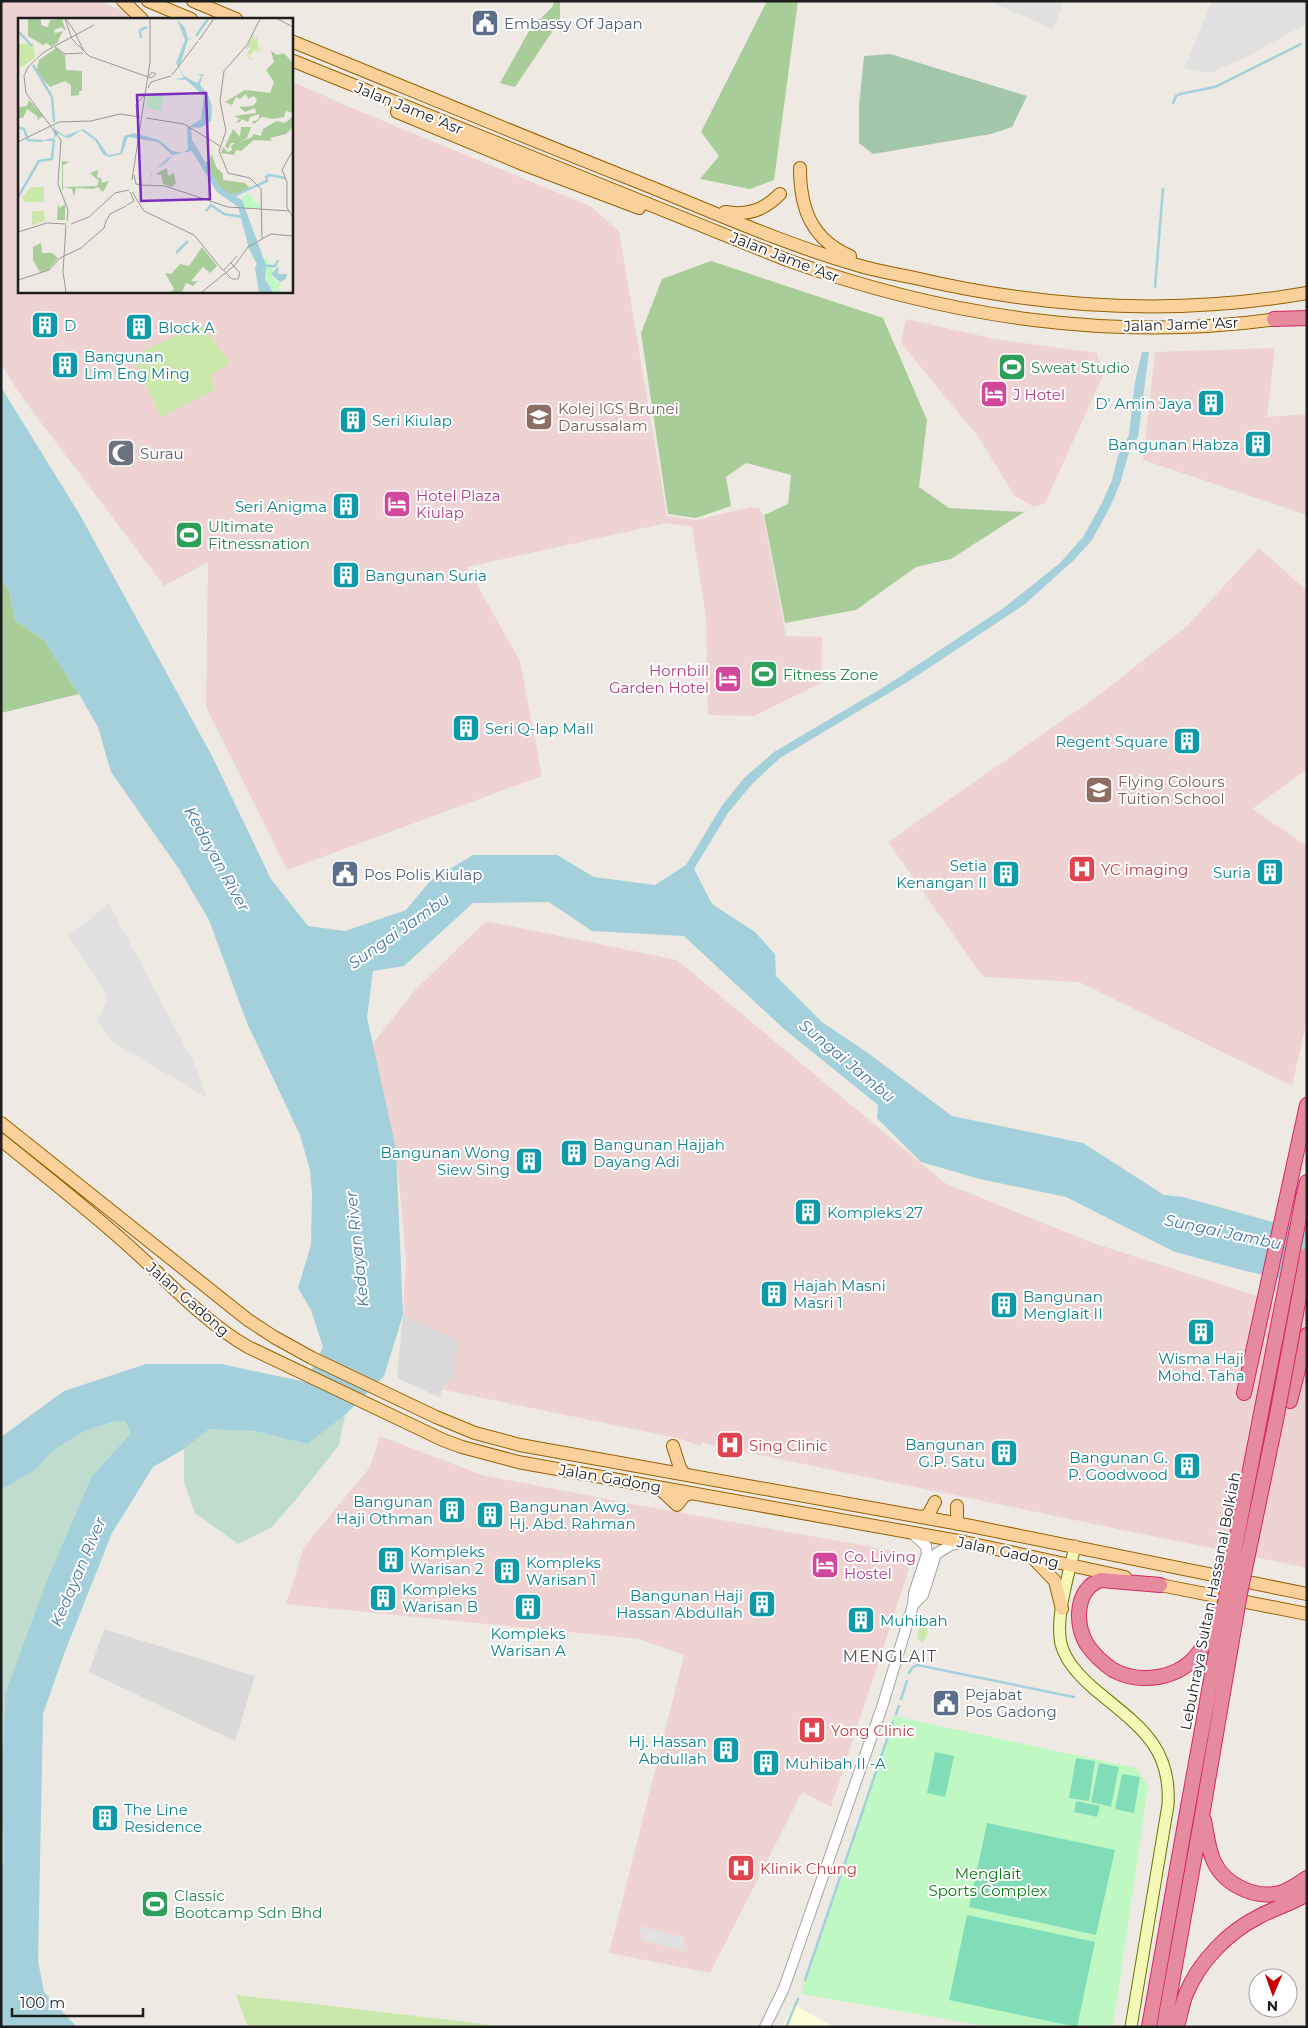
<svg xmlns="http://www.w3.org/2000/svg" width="1308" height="2028" font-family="Montserrat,sans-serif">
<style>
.residential{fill:#dbdada}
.commercial{fill:#efd3d2}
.education{fill:#fffedb}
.grass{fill:#c9e8a9}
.forest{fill:#a8cd98}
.wetland{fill:#c0dccf}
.cemetery{fill:#a4c7a9}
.park{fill:#bff8c3}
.pitch{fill:#81ddb8}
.parking{fill:#e1e1e1}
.water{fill:#a3d0db}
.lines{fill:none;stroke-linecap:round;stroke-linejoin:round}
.stream{stroke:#a3d0db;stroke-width:2.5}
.tertiary-casing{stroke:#a4a4a4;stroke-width:12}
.secondary-casing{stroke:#687206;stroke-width:13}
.primary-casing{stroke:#946102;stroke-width:14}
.motorway-casing{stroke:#d62665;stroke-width:16}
.tertiary{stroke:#fff;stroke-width:10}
.secondary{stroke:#f6f8b7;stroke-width:11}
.primary{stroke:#fad09b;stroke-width:12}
.motorway{stroke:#e58b9d;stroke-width:14}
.motorway-bridge-casing{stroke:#d62665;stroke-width:16;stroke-linecap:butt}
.motorway-bridge{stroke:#e58b9d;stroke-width:14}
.labels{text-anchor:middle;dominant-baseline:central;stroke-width:4;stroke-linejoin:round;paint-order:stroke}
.service-label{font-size:15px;fill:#4e5e75;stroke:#fff;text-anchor:start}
.street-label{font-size:15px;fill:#1d1d1d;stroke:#fff}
.culture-label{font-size:15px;fill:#0d838f;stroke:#fff;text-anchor:start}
.leisure-label{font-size:15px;fill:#27864d;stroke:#fff;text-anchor:start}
.hotel-label{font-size:15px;fill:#b23c85;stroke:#fff;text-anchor:start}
.education-label{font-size:15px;fill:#785e54;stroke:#fff;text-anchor:start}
.worship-label{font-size:15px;fill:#5b616d;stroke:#fff;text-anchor:start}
.health-label{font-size:15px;fill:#be3a42;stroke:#fff;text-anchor:start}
.park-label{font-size:15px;fill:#0d7914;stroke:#fff}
.water-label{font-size:16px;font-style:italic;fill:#4878a3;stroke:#fff}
.neighbourhood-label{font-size:16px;letter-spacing:1px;fill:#505050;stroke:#fff}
.inset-river{fill:none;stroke:#a3d0db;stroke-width:2.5}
.inset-road{fill:none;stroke:#9a9894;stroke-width:1}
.view{fill:#7b2cbf;fill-opacity:0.15;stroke:#7b2cbf;stroke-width:2.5}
.inset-edge{fill:none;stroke:#1d1d1d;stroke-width:2.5}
</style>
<rect width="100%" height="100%" fill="#eeeae3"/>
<path class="residential" d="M403 1315 458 1341 453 1381 448 1380 439 1397 397 1378Z
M104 1629 255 1676 235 1741 89 1672Z"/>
<path class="commercial" d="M1 1H99L144 19H19V291H291V81L354 109 590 206 619 231 667 516 696 520 750 507 759 508 763 514 786 636 822 637 821 683 754 716 708 715 706 618 692 527 667 523 467 567 520 661 542 776 287 870 206 707 208 562 164 586 30 408 1 365Z
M906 319 995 339 1097 353 1103 376 1045 503 1034 507 1014 495 979 438 901 343Z
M1275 348 1267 417 1307 414V515L1143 460 1155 352Z
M1259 548 1307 591V769L1252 809 1307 846V1020L1292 1086 1079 982 983 977 888 842 1099 695 1188 625Z
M486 921 677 960 945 1183 1090 1242 1307 1312V1568L702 1443 701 1446 678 1438 444 1390 448 1380 453 1381 458 1341 403 1315 406 1257 397 1161 373 1043 416 989Z
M380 1436 482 1475 627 1503 894 1551 909 1569 831 1807 802 1792 710 1973 609 1953 684 1655 639 1639 286 1604 304 1547 370 1467Z"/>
<path class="education" d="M794 2005 834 2027H782Z"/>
<path class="grass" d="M201 324 230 363 210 375 215 390 161 417 132 356Z
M924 1615 928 1633 923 1643 917 1638 922 1616Z
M236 1995 509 2027H248Z"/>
<path class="forest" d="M554 1H560V20L515 87 500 83 529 31 553 6Z
M767 1H798L774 180 750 189 700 179 719 156 701 132Z
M711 261 883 318 927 420 919 487 949 508 1024 512 951 559 916 567 856 610 785 623 764 515 788 504 791 475 746 463 726 477 731 506 696 518 668 514 641 333 662 279Z
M1 579 9 589 15 620 44 640 79 694 1 713Z"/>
<path class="wetland" d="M345 1415 339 1445 298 1497 272 1527 238 1544 195 1513 184 1482V1449L209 1428 254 1431 308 1444Z
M125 1421 131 1433 92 1476 5 1694 2 1782 4 1862 1 1868V1490L35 1470 51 1452 83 1432 111 1422Z"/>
<path class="cemetery" d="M890 54 1027 96 1012 127 991 134 873 154 859 143V106L864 56Z"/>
<path class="park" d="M893 1716 1136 1768 1148 1786 1113 2027H992L801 1994Z"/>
<path class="pitch" d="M935 1752 954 1756 945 1797 927 1793Z
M1076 1758 1095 1761 1089 1801 1069 1798Z
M1099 1763 1119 1767 1111 1807 1091 1802Z
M1122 1774 1140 1777 1134 1813 1115 1809Z
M1076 1801 1100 1806 1097 1817 1074 1812Z
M987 1823 1115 1850 1096 1935 969 1907Z
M967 1915 1095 1942 1077 2027 949 2000Z"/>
<path class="parking" d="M989 1H1064L1053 29Z
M1212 1H1307V23L1247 57 1209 73 1184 68Z
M109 904 195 1065 207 1098 110 1040 98 1021 108 997 68 936Z
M640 1926 684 1937 685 1951 641 1940Z"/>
<path class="water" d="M1142 352H1149L1138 437 1128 455 1121 481 1111 505 1092 540 1074 560 1025 604 909 681 780 758 752 784 728 813 694 869 712 904 755 932 775 954 776 976 822 1022 868 1053 952 1116 1083 1143 1164 1195 1183 1197 1273 1222 1307 1229V1285L1242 1270 1175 1252 1066 1197 980 1179 921 1162 877 1118 878 1105 784 1029 684 936 592 931 549 902 473 903 404 966 373 971 367 1017 396 1149 403 1315 384 1376 345 1415 308 1444 254 1431 209 1429 184 1449 153 1467 112 1533 64 1654 43 1714 38 1961 44 1992 77 2027H1V1868L4 1862 2 1782 5 1694 48 1578 92 1476 131 1433 125 1421 111 1422 83 1432 51 1452 35 1470 1 1490V1437L64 1391 146 1364H221L306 1382 323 1347 311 1310 298 1288 311 1245 312 1194 310 1170 300 1135 247 1023 209 920 179 869 111 772 98 727 79 694 44 640 15 620 9 589 1 579V387L80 515 212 756 271 879 308 926 345 931 406 910 430 881 473 855H557L594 877 655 885 686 865 721 807 744 778 774 752 884 687 1005 607 1060 563 1083 537 1102 503 1112 480 1118 456 1129 435 1135 382Z"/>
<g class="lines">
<path class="stream" d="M1173 103 1176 96 1180 94 1215 87 1301 44
M1155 287 1163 189
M909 1673 912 1668 917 1665 1074 1697
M901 1699 907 1681
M896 1714 899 1706
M805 1980 893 1722
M786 2027 798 1999"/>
<g class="tertiary-casing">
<path id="tertiary" d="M913 1605 923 1595 936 1554 951 1545 963 1542
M765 2027 784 1988 882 1707 913 1605 914 1593 927 1554 926 1546 913 1534"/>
</g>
<g class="secondary-casing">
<path id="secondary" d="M1075 1546C1069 1574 1055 1616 1061 1644 1066 1662 1079 1675 1092 1687 1134 1723 1172 1743 1168 1805L1131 2027"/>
</g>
<g class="primary-casing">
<path id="primary" d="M123 1 142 19
M148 1 191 19
M193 1 236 19
M291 41C402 86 512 132 623 176 700 206 777 242 857 265 876 271 896 274 915 278 1043 308 1176 316 1307 293
M291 60 787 260C945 317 1116 343 1284 318
M397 112 525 165 639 208
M800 168C800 208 811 239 850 256
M725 212C748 216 764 210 780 194
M1 1123 248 1320 274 1337 312 1358 436 1417 475 1433 520 1445 971 1526 1307 1594
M1 1140C44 1175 88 1209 130 1247 169 1282 203 1321 248 1347L443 1440 462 1447 518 1462 964 1542 1125 1577
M673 1446 680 1468 684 1474
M659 1488 677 1505 684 1496 691 1493
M957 1506V1524
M921 1517 928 1515 935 1502
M1032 1557 1055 1581 1062 1609
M1150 1583 1307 1614"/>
</g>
<g class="motorway-casing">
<path id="motorway" d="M1274 319 1307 318
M1303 1198 1307 1182
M1244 1393 1307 1105
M1290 1401 1307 1335
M1113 1670C1103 1663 1095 1656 1088 1646 1074 1626 1075 1588 1101 1580L1160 1585
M1204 1820C1207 1835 1208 1849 1214 1862 1225 1885 1255 1899 1280 1893 1290 1890 1298 1884 1307 1878
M1149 2027 1188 1807
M1164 2027 1203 1810
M1177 2027C1180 2016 1182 2004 1186 1994 1199 1962 1228 1932 1258 1917 1274 1908 1291 1904 1307 1894"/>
</g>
<use href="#tertiary" class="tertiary"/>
<use href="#secondary" class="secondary"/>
<use href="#primary" class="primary"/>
<use href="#motorway" class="motorway"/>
<g class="motorway-bridge-casing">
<path id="motorway-bridge" d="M1113 1670C1141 1685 1181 1679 1200 1651 1208 1640 1211 1625 1216 1612
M1188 1807 1235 1547 1303 1198
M1203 1810 1240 1593 1276 1420 1307 1255"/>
</g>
<use href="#motorway-bridge" class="motorway-bridge"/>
</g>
<defs>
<g id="civic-square" transform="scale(1.4375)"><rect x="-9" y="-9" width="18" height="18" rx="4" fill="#5c6f8a" stroke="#fff"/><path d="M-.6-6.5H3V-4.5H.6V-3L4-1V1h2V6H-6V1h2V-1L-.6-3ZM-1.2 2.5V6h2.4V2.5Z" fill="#fff"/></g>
<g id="building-square" transform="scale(1.4375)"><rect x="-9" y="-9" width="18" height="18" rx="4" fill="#0f9aa8" stroke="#fff"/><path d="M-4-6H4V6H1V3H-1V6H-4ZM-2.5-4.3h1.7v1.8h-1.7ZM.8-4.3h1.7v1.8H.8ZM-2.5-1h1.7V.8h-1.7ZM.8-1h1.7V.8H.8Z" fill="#fff"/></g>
<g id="stadium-square" transform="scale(1.4375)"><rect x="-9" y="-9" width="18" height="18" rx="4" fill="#2e9e5b" stroke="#fff"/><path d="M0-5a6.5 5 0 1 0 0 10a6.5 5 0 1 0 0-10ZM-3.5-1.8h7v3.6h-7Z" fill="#fff"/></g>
<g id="hotel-square" transform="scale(1.4375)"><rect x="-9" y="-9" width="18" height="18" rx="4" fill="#d1479c" stroke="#fff"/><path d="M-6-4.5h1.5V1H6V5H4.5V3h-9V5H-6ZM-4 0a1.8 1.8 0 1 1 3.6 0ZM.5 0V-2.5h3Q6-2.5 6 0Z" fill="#fff"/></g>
<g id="university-square" transform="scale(1.4375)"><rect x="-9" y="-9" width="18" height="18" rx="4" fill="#8d6e63" stroke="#fff"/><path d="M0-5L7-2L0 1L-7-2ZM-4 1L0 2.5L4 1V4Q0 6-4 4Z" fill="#fff"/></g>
<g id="mosque-square" transform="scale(1.4375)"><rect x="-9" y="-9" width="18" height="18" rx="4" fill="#6b7280" stroke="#fff"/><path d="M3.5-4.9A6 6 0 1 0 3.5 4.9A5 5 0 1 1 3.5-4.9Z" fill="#fff"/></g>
<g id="school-square" transform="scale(1.4375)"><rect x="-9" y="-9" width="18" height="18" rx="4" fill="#8d6e63" stroke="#fff"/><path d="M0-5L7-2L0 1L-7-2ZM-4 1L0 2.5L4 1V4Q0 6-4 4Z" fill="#fff"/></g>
<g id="hospital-square" transform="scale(1.4375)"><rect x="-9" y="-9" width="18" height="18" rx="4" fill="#e0444e" stroke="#fff"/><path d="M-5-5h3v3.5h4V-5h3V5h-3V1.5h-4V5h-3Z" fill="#fff"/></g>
</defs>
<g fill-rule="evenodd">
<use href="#civic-square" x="485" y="23"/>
<use href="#building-square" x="45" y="325"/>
<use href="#building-square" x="139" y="327"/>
<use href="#building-square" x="65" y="365"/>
<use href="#stadium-square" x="1012" y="367"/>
<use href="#hotel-square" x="994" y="394"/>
<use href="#building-square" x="1211" y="403"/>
<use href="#university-square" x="539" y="417"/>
<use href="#building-square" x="353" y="420"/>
<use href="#building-square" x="1258" y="444"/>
<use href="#mosque-square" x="121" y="453"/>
<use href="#hotel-square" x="397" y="504"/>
<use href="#building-square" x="346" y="506"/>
<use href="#stadium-square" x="189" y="535"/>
<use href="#building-square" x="346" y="575"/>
<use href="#stadium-square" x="764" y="674"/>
<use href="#hotel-square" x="728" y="679"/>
<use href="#building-square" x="466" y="728"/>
<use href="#building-square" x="1187" y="741"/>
<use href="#school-square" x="1099" y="790"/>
<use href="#hospital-square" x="1082" y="869"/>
<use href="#building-square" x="1270" y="872"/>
<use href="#civic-square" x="345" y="874"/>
<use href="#building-square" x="1006" y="874"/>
<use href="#building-square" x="574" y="1153"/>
<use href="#building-square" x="529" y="1161"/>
<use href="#building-square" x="808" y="1212"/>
<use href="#building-square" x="774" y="1294"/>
<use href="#building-square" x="1004" y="1305"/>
<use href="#building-square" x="1201" y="1332"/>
<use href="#hospital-square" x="730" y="1445"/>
<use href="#building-square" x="1004" y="1453"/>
<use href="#building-square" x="1187" y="1466"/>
<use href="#building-square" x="452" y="1510"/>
<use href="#building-square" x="490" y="1515"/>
<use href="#building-square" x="391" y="1560"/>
<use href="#hotel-square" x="825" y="1565"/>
<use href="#building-square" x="507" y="1571"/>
<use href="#building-square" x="383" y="1598"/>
<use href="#building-square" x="762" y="1604"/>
<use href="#building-square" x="528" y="1607"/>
<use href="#building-square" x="861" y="1620"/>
<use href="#civic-square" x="946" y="1703"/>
<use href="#hospital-square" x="812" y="1730"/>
<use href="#building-square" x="726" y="1750"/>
<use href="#building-square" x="766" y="1763"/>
<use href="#building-square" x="105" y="1818"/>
<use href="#hospital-square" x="741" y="1868"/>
<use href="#stadium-square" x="155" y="1904"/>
</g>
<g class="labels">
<g class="service-label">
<text x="504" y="23">Embassy Of Japan</text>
<text x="364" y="874">Pos Polis Kiulap</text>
<text x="965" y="1694">Pejabat<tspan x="965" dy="17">Pos Gadong</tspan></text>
</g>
<g class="street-label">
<text transform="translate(409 108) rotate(22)">Jalan Jame 'Asr</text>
<text transform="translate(785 257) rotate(21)">Jalan Jame 'Asr</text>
<text transform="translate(1181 324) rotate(-2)">Jalan Jame 'Asr</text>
<text transform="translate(188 1299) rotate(41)">Jalan Gadong</text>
<text transform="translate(610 1478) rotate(10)">Jalan Gadong</text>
<text transform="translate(1008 1552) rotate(12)">Jalan Gadong</text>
<text transform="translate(1210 1601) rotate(-79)">Lebuhraya Sultan Hassanal Bolkiah</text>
</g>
<g class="culture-label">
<text x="64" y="325">D</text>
<text x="158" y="327">Block A</text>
<text x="84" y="356">Bangunan<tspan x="84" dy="17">Lim Eng Ming</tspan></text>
<text x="1192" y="403" text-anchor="end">D' Amin Jaya</text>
<text x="372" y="420">Seri Kiulap</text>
<text x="1239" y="444" text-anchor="end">Bangunan Habza</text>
<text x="327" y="506" text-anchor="end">Seri Anigma</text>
<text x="365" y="575">Bangunan Suria</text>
<text x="485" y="728">Seri Q-lap Mall</text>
<text x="1168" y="741" text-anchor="end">Regent Square</text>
<text x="987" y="865" text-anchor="end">Setia<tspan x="987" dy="17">Kenangan II</tspan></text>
<text x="1251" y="872" text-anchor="end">Suria</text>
<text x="593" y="1144">Bangunan Hajjah<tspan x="593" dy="17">Dayang Adi</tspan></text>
<text x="510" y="1152" text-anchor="end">Bangunan Wong<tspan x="510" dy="17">Siew Sing</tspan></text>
<text x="827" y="1212">Kompleks 27</text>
<text x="793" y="1285">Hajah Masni<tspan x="793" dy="17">Masri 1</tspan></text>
<text x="1023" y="1296">Bangunan<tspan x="1023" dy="17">Menglait II</tspan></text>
<text x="1201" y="1358" text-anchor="middle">Wisma Haji<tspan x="1201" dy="17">Mohd. Taha</tspan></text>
<text x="985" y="1444" text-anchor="end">Bangunan<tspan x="985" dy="17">G.P. Satu</tspan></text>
<text x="1168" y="1457" text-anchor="end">Bangunan G.<tspan x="1168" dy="17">P. Goodwood</tspan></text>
<text x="433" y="1501" text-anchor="end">Bangunan<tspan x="433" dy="17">Haji Othman</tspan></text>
<text x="509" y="1506">Bangunan Awg.<tspan x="509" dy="17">Hj. Abd. Rahman</tspan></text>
<text x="410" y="1551">Kompleks<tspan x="410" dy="17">Warisan 2</tspan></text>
<text x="526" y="1562">Kompleks<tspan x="526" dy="17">Warisan 1</tspan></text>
<text x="402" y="1589">Kompleks<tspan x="402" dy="17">Warisan B</tspan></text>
<text x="743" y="1595" text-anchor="end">Bangunan Haji<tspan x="743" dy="17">Hassan Abdullah</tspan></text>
<text x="880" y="1620">Muhibah</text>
<text x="528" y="1633" text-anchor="middle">Kompleks<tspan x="528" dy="17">Warisan A</tspan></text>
<text x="707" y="1741" text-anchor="end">Hj. Hassan<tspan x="707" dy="17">Abdullah</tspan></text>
<text x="785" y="1763">Muhibah II -A</text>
<text x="124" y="1809">The Line<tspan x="124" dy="17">Residence</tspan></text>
</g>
<g class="leisure-label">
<text x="1031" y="367">Sweat Studio</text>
<text x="208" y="526">Ultimate<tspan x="208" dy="17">Fitnessnation</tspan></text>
<text x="783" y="674">Fitness Zone</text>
<text x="174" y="1895">Classic<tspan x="174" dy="17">Bootcamp Sdn Bhd</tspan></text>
</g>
<g class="hotel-label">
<text x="1013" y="394">J Hotel</text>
<text x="416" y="495">Hotel Plaza<tspan x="416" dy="17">Kiulap</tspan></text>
<text x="709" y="670" text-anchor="end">Hornbill<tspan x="709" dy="17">Garden Hotel</tspan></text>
<text x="844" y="1556">Co. Living<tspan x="844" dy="17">Hostel</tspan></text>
</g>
<g class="education-label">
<text x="558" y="408">Kolej IGS Brunei<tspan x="558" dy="17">Darussalam</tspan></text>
<text x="1118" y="781">Flying Colours<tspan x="1118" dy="17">Tuition School</tspan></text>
</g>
<g class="worship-label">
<text x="140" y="453">Surau</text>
</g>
<g class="health-label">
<text x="1101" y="869">YC imaging</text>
<text x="749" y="1445">Sing Clinic</text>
<text x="831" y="1730">Yong Clinic</text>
<text x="760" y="1868">Klinik Chung</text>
</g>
<g class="park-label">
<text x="988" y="1873">Menglait<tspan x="988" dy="17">Sports Complex</tspan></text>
</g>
<g class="water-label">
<text transform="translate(217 859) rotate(61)">Kedayan River</text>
<text transform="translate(399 931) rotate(-35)">Sungai Jambu</text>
<text transform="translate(847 1061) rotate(40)">Sungai Jambu</text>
<text transform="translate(1223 1232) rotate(12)">Sungai Jambu</text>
<text transform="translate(357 1249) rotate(-96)">Kedayan River</text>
<text transform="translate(78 1572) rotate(-67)">Kedayan River</text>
</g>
<g class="neighbourhood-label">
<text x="890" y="1656">MENGLAIT</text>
</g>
</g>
<g transform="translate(18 18)">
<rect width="275" height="275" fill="#eeeae3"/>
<path d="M236 15V21L239 19 240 28 246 33 239 29 242 34 236 32 233 37 230 36 232 41 240 39 233 42 229 39 230 33 234 29 228 31ZM15 25 17 40 2 50 0 26ZM13 169H26V184H8L4 180ZM14 193H26L27 202 14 208Z" fill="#c9e8a9"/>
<path d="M10 1H23V7L30 9 32 2 44 1 48 13 43 9 36 12 37 15 45 13 39 25 33 29 29 25 25 27 10 18ZM38 30 47 37 48 52 64 53V73H61V77L53 78V67L47 63 32 69 18 54 21 42ZM253 33 259 37 266 35 275 45V95L268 93 266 99 254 101 244 99 236 106 234 104 241 101V96L232 99 230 104 224 101 222 104 217 105 222 101 216 98 238 95 237 90 227 94 221 89 235 88 239 83 236 78 230 81 228 76 222 81 218 79 214 87 207 84 227 72 252 75 256 64 248 52 256 44ZM11 82 26 99 21 100V104L19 98 9 91 5 100H0V89L9 88ZM275 98V109L268 116 252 120 254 123 236 122 223 133 218 132 216 137 203 135 205 129 210 134 214 132 213 128 217 125H213L210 131 207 128 215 111 222 119 223 109H233L229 120 219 125 234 119 235 116 243 118 245 111 250 108 259 103 267 105ZM194 136 198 149 205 156V162L227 165 233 171 213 177 203 170 186 145 191 143ZM44 143 52 144 45 147V169L79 168 81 163 72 155 80 152 79 159 84 161 83 165 91 163 85 174 80 169 75 171 58 170 56 179 54 171 46 169 44 173ZM149 150 150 158 156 155 158 165 154 169 145 166 143 157 137 156ZM40 186 42 190 47 186V202H39ZM23 225 24 235H34L40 240 30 252 22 254 15 242V229ZM184 229 199 248 192 255 185 249 173 263 186 264H179L175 268 168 265 164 274H153L156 271 147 255 153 256 162 246 171 248Z" fill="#a8cd98"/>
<path d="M130 76 146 78 142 93 128 89ZM230 175 239 185 242 183V191L226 190 224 179ZM247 238 255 250 254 259 263 266 261 270 264 274H256L248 262Z" fill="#bff8c3"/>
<path d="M159 1 167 10 170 21 176 20 170 22 161 50 166 58 179 65 184 58 179 57 185 56 182 67 190 76 194 89 193 103 182 110 173 109 174 122 203 170 224 182 248 247 247 261 255 274H241L237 250 239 246 231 231 220 189 199 174 174 133 154 137 150 143 135 153 131 165 134 154 154 137 140 124 110 119 104 136 91 139 85 136 77 122 63 112 52 120 46 119 40 115 34 123H21L36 120V108L37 107V111L47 118 65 111 79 121 90 137 102 135 106 118 116 115 141 122 154 133 165 135 170 131 169 110 183 101 186 78 168 62 156 61 166 60 158 45 167 22ZM261 248 260 256H269L268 261 262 264 253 256Z" fill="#a3d0db"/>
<path class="inset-river" d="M1 14 14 28M178 18 190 1M123 20 122 12 129 9M15 47 34 79 36 104M0 109 6 111 10 122 24 123M0 179 21 143 34 141 36 121M213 179 249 163 248 159 252 157 267 160M188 193 193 187 206 196 224 199M158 235 170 223M248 248H257L260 242"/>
<path class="inset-road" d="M47 1 54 21 71 38 133 60 138 56 134 54 131 58M48 1 59 17M242 1 229 27 206 53 202 83 208 113 201 133 210 155 232 160 243 171 244 221M260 1 275 9M58 17 66 33M181 22 195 2M37 29 47 36 65 35M154 57 180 23M130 70 133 64 153 58M119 99 118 86 126 78M128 100 166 106 202 128M0 124 41 104 73 103 102 96 122 99M275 132 264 152 269 164V190L275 199M116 157 118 166 124 167M114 162 132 44V1M123 167 147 168 210 189 272 193M114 174 126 193 176 217 203 250 214 261H220L222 255 213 245M109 187 116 183 112 174M49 203 50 192 40 166 43 122 8 75 6 58 10 49 26 34 76 7M88 203 92 196 108 188M53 206 71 199 97 175 111 172M0 214 29 205 48 206M205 253 219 238M0 262 31 252 42 240 63 230 86 210 88 203M48 274 45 254 48 207M184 274 217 247 230 229 253 216 275 218"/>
<path class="view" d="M188 75 192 181 123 183 119 77Z"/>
<rect width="275" height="275" class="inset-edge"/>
</g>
<rect width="1308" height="2028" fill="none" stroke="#1d1d1d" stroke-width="5"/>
<g transform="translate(1273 1993) rotate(182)"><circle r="24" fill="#ffffff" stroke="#a5a5a5"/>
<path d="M0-4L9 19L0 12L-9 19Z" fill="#c70306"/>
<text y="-8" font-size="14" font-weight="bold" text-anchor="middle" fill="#1d1d1d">N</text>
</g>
<path d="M12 2008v8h131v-8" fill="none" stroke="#1d1d1d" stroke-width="2.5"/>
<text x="20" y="2008" font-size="15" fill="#1d1d1d" stroke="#ffffff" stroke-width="4" paint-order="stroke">100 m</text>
</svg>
